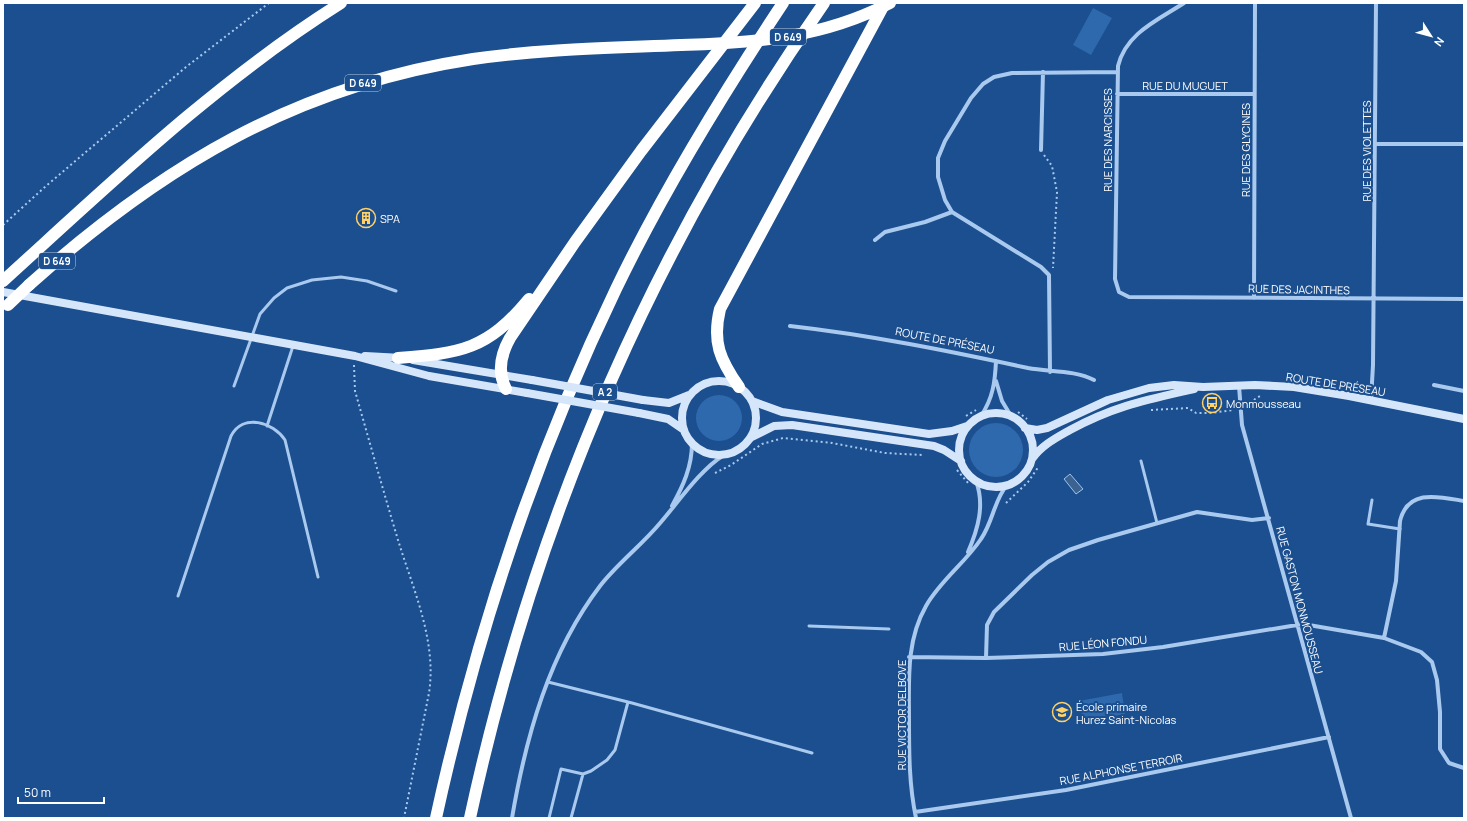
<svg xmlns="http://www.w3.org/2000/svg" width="1467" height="821" font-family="Manrope,sans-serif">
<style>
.green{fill:#2e69ad}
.water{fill:#3c6290;stroke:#9cc4f0}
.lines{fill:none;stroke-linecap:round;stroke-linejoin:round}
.path{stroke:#a9c9ee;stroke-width:2;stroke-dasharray:2 3;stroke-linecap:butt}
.lane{stroke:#a9c9ee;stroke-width:3}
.street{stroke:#a9c9ee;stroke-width:4}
.secondary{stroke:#d6e6fa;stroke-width:8}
.highway{stroke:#fff;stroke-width:12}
.secondary-bridge{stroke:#d6e6fa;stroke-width:8}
.highway-bridge{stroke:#fff;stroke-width:12}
.labels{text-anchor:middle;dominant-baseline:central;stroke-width:4;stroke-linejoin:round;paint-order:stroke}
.shield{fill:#1b4f8f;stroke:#bbcadd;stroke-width:1}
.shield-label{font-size:10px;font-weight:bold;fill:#fff}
.street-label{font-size:11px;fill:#fff;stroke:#1b4f8f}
.poi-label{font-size:11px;fill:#fff;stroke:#1b4f8f;text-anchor:start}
</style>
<rect width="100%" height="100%" fill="#1b4f8f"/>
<path class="green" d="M1093 8 1112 18 1091 55 1073 45Z
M696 418a23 23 0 1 1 46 0a23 23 0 1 1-46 0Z
M969 450a27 27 0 1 1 54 0a27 27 0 1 1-54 0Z
M1122 693 1125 714 1083 722 1079 701Z"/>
<path class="water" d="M1070 474 1083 489 1076 494 1064 479Z"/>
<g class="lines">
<path class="path" d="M1044 155 1052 166 1057 192 1053 268
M3 225 46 186 186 67 269 3
M354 365 355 391C369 440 383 490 398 540 413 589 437 641 429 693L404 818
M1248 408 1255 399 1262 395
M1151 410 1188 408 1196 413H1210L1234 410
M1018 412 1027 419
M966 416 976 410
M957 470 968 483
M715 473 731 465 762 444 783 438 832 443 885 453 922 455
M1006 503 1028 482 1039 466"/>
<path class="lane" d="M234 386 260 314 274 298 287 288 312 280 341 277 367 281 396 291
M267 426 293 346
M1141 461 1157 523
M1372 500 1368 524 1400 529
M178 596 231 436C243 413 273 422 285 440L318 577
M809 626 889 629
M548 682 632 703 812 753
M549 818 561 769 583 774 591 771 607 760 615 750 628 702
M571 818 583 774"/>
<path class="street" d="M1184 3C1158 20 1126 33 1118 66L1115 279 1119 292 1129 297 1464 299
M1117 94H1254
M1375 144H1464
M1041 150 1043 72
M875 240 885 232 925 222 952 212
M1254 298 1255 3
M790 326C870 335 949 351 1028 368 1049 372 1075 370 1094 380
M1050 372 1049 275 1041 267 952 212 945 200 938 177V158L945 141 971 98 983 84 994 77 1012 73 1117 72
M996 381 1002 401 1011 416
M1434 385 1464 391
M1239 386 1242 425 1351 818
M1371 400 1373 365 1376 3
M981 416C993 398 995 382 996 361
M672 506C683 486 692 467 692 443
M968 552C978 529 985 505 976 481
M1384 638 1396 581 1400 521C1408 488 1440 497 1464 501
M909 657 986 658 1103 654 1163 647 1303 624 1384 638 1421 652 1432 662 1437 680 1440 712V749L1449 763 1464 768
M986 658 987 625 994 612 1032 575 1048 562 1069 550 1098 540 1197 512 1252 520 1269 518
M915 812 1066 790 1329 737
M512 818C526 736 549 653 600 586 618 563 642 545 661 522 679 501 701 469 724 455
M916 818C909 785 909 752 909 719 909 680 906 641 926 606 940 581 965 563 981 539 993 522 994 500 1007 485"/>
<path class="secondary" d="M3 292 355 356 429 376 527 393
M365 356 402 358
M413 360 532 380
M682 418a37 37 0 1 1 74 0a37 37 0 1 1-74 0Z
M643 400 669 403 689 395
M752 401 782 412 929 434 952 431 967 426
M639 413 668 419 684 430
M959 450a37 37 0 1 1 74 0a37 37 0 1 1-74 0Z
M1025 428 1037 430 1047 428 1108 400 1149 388 1174 385 1203 387 1255 385 1294 387 1349 396 1464 419
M750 438 774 426 792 425 934 446 944 450 961 461
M1032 459C1042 445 1056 438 1070 430 1114 406 1146 400 1194 389"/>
<path class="highway" d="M3 281C111 183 217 81 341 3
M29 285C161 167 295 86 473 59 541 49 612 48 681 45
M398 358C461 353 487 350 529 299
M739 387C720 360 712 342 720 309L885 3
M506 389C497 372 501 354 510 338L575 242 641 151 755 3
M436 818C476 635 535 457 616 289 664 189 722 95 783 3
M470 818C534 522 650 251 824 3"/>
<path class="secondary-bridge" d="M532 380 643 400
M527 393 639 413"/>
<path class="highway-bridge" d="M681 45C754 43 823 38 890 3
M8 305 29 285"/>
</g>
<defs>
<g id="building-ring" transform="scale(1)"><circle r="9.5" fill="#1b4f8f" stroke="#ffd166" stroke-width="1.5"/><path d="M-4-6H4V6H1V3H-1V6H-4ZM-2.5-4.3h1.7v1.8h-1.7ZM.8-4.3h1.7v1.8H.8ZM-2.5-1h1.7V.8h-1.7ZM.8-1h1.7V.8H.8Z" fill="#ffd166"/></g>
<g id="bus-ring" transform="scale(1)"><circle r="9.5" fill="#1b4f8f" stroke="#ffd166" stroke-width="1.5"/><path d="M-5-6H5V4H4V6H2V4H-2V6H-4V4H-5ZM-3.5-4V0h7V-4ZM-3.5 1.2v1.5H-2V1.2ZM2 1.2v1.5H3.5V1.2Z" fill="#ffd166"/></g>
<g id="school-ring" transform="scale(1)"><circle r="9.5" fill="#1b4f8f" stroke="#ffd166" stroke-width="1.5"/><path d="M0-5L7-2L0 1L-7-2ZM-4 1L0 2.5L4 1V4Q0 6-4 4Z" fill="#ffd166"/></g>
</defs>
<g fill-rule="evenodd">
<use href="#building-ring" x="366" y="218"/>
<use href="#bus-ring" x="1212" y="403"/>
<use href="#school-ring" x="1062" y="712"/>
</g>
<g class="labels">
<g class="shield">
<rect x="770" y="29" width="36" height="16" rx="3"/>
<rect x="345" y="75" width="36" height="16" rx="3"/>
<rect x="39" y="253" width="36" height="16" rx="3"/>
<rect x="593" y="384" width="24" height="16" rx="3"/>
</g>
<g class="shield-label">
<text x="788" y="37">D 649</text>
<text x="363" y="83">D 649</text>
<text x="57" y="261">D 649</text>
<text x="605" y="392">A 2</text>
</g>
<g class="street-label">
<text x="1185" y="85">RUE DU MUGUET</text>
<text transform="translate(1107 140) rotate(-90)">RUE DES NARCISSES</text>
<text transform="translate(1245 150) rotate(-90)">RUE DES GLYCINES</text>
<text transform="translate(1366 151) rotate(-90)">RUE DES VIOLETTES</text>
<text transform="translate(1299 289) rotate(1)">RUE DES JACINTHES</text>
<text transform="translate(945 340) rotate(11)">ROUTE DE PRÉSEAU</text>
<text transform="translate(1336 384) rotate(9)">ROUTE DE PRÉSEAU</text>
<text transform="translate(1300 600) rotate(75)">RUE GASTON MONMOUSSEAU</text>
<text transform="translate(1103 643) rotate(-5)">RUE LÉON FONDU</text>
<text transform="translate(901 715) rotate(-90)">RUE VICTOR DELBOVE</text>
<text transform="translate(1121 769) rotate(-11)">RUE ALPHONSE TERROIR</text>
</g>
<g class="poi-label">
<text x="380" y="218">SPA</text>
<text x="1226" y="403">Monmousseau</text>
<text x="1076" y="706">École primaire<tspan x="1076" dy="13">Hurez Saint-Nicolas</tspan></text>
</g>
</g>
<rect width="1467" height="821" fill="none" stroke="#ffffff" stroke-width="8"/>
<g transform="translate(1431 36) rotate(126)" stroke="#1b4f8f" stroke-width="3" paint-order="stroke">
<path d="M0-3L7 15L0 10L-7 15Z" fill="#ffffff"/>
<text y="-6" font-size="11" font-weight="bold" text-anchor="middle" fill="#ffffff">N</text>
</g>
<path d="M18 797v6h86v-6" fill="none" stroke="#ffffff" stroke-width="2"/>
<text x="24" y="797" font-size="12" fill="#ffffff" stroke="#1b4f8f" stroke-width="3" paint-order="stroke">50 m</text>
</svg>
